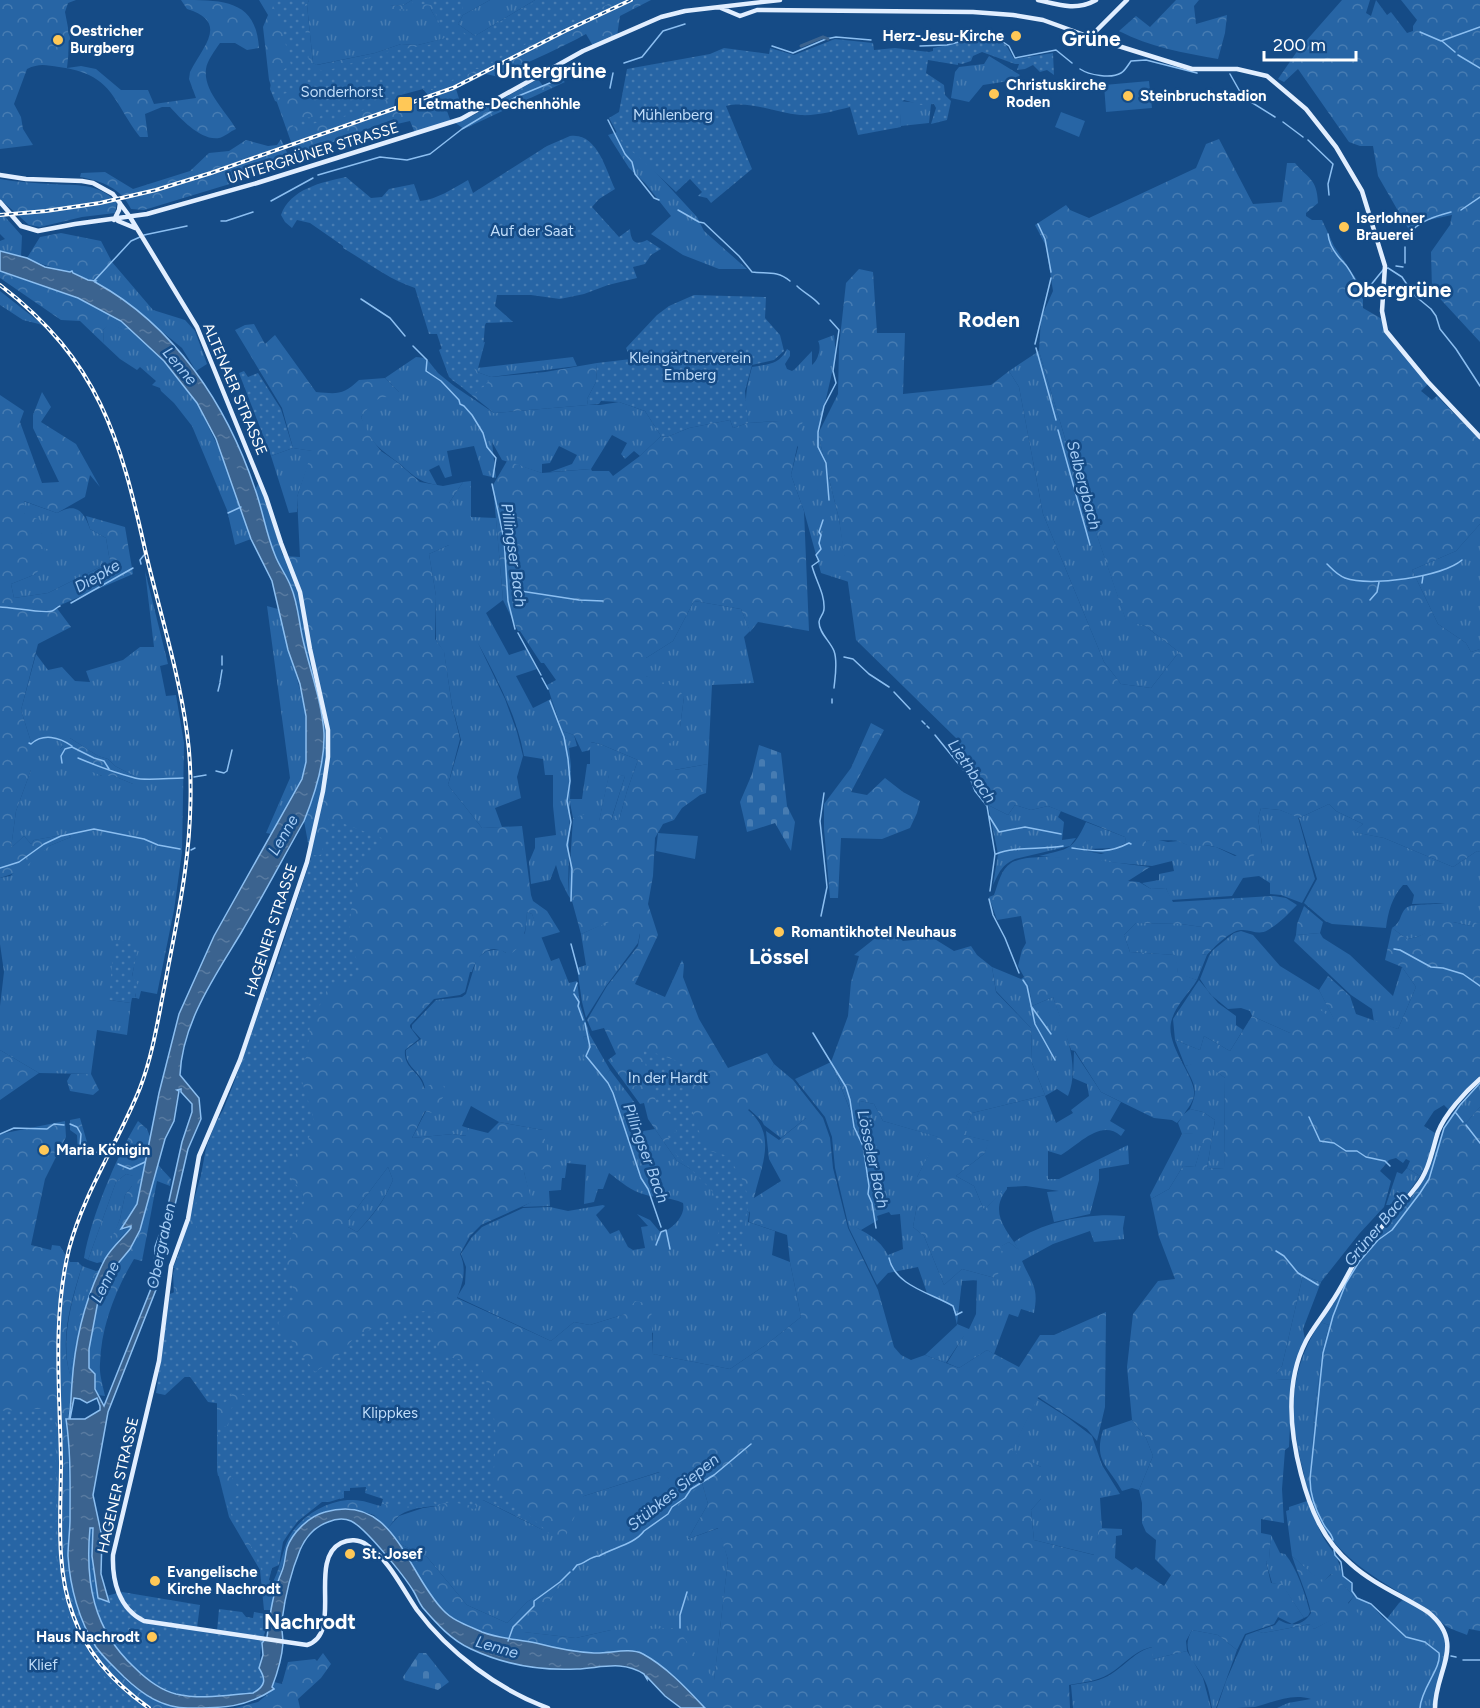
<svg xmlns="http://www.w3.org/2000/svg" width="1480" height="1708" font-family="Figtree,sans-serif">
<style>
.grass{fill:url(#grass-tufts);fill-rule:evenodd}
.forest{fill:url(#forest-crowns);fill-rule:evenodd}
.cemetery{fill:url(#cemetery-stones)}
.park{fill:url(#park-dots)}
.pitch{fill:#2765a5}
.water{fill:url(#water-ripples);stroke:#8cbff1;stroke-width:1.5;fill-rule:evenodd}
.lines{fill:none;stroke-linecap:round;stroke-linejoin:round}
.stream{stroke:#8cbff1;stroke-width:1.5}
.canal{stroke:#3b638f;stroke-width:3}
.major{stroke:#e1eeff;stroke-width:4.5}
.rail-casing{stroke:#fff;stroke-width:4}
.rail{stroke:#154b86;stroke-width:1.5;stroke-dasharray:4.5;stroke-linecap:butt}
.poi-dot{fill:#ffc857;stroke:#154b86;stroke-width:2}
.labels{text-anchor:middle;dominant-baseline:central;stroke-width:5;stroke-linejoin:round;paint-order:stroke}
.poi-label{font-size:15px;font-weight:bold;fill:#fff;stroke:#154b86;text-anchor:start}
.park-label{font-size:15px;fill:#c0ddfa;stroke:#154b86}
.street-label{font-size:15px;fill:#fff;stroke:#154b86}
.water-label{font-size:16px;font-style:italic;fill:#a5cdf6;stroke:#154b86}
.district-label{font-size:21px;font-weight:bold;fill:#fff;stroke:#154b86}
</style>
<defs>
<pattern id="grass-tufts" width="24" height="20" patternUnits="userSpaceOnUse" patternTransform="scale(1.5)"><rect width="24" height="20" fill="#2765a5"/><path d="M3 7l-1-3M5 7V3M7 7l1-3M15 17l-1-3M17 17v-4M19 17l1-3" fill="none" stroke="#477cb2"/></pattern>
<pattern id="forest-crowns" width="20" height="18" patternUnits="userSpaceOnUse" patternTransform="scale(1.5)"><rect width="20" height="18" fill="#2765a5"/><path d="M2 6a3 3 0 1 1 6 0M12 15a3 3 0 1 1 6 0" fill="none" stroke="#477cb2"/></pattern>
<pattern id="cemetery-stones" width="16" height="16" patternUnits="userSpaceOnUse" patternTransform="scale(1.5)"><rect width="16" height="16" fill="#2765a5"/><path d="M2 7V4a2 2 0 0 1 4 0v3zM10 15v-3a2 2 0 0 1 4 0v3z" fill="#477cb2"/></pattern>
<pattern id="park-dots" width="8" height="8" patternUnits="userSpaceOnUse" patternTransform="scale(1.5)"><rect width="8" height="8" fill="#2765a5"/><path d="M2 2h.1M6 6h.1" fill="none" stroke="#477cb2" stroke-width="1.8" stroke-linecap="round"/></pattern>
<pattern id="water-ripples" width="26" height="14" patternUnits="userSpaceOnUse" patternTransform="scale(1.5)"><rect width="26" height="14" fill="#3b638f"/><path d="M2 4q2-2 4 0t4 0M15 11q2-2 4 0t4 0" fill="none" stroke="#587aa0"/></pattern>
</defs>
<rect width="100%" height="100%" fill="#154b86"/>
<path class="grass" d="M309 0H412L404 5 390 6 430 8 447 38 418 45 401 44 375 53 316 65 313 63 307 5Z
M490 0H535L475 36 458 24 463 15Z
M989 56 1020 75 1015 80 983 85 969 102 951 98 955 72 959 67 984 64Z
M899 101 931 104 929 123 901 126Z
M620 131 627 141 697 217 704 231 747 269H719L683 255 651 234 671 216 645 183 629 168 608 135Z
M0 211 22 236 21 257 0 251V241L5 239 0 234Z
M112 262 153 310 185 320 195 331 207 364 196 371 182 348 121 298 95 282 94 280Z
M0 291 43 325 23 320 0 305Z
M109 324 126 330H132L164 361 197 403 225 461 251 539 235 545 227 510 192 426 174 403 161 391 160 388 152 385 156 381 140 367 137 370 120 359 104 344 103 330Z
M834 335 836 355 818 434 839 519 849 582 821 573 804 511 791 475 798 447 779 421 748 423C744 401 746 389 752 367 768 364 779 365 787 349L790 351V356L785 364 787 369 792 371 795 369 812 351V365C818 360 822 348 818 341Z
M1039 351 1073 465 1126 620 1145 626 1179 652 1151 688 1121 684 1104 662 1043 514 1019 387 1009 371Z
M416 357 426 358 438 373 454 386 494 413 588 405H600L619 402 645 411 661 436 640 456 634 451 625 459 621 454 627 443 612 435 591 469 550 472 572 464 577 455 559 446 550 463 542 464V473L502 460 492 442 496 478 483 475 474 446 447 451 452 476 445 478 439 465 429 470 437 485C415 481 413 474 396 461 377 447 369 441 361 417L373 400 399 392 385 378Z
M573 357 577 366 491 377 477 372V368Z
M293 448 313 451 297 497V512L289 513 271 456Z
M471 481V517L496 518 503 600 486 613 509 655 527 649 537 669 516 676 533 708 551 699 562 731 574 735 577 746 569 748 571 766 570 799H582L587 764H590V742L600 744 638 760 627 791 619 820 611 821 625 776 609 775 599 822 582 817 573 818 570 803 568 895 560 879 556 865 550 880 531 884 529 862 535 848V838L556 835 553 806V775H545L543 759 524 756C517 716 497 679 478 643L505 699 517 732 523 756 517 777 521 798 495 808 502 827 482 828 448 785 461 740 452 705 444 652 436 640V596L429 554 449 545V503L463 482Z
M23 501 57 513C76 502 84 511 90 529L106 538 110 562 48 593 14 598 11 584 36 574 42 534 24 513Z
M1480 524V649L1471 652 1466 643 1438 624 1412 570 1456 551Z
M145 571 168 664 160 666 166 696 176 695 184 743 182 852 174 910 157 994 141 991 139 999 136 998 132 977 138 944 109 1000 131 1003 127 1035 97 1030 91 1074 39 1073 0 1050V1006L4 972 0 944V878L10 876 49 846 71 837 68 834 34 840 31 844 24 836 11 848 16 811 31 770V742L21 710 36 654 48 670 62 667 75 681 90 682 86 671 123 660 140 647H154ZM70 738 98 756 108 759 115 766 136 777 133 784 114 776H101L73 754 60 749Z
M694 601 741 609 750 631 744 637 754 683 712 685 708 764 674 770 659 749 680 727 684 697 646 676V658L673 641Z
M267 606 278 609 305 708 306 762 302 779 272 834 266 833 290 778Z
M1329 804 1336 811 1363 824 1354 832 1384 838 1453 867 1477 851 1480 852V924L1473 923 1471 926 1453 922 1417 937 1407 939 1392 928C1402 922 1399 915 1406 908 1412 903 1436 905 1445 903L1412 904 1414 895 1407 885H1403C1392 897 1388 912 1386 928L1332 924 1325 921 1304 903 1317 879 1299 818Z
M988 805 1008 815 1015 805 1031 810 1048 806 1061 811 1058 817 1064 822 1062 840 1076 838 1070 846 1015 859C1001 866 1000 871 993 885L998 854Z
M1261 808 1280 810 1298 817 1315 879 1302 903 1281 895 1270 894V883L1259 876 1243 878 1232 896 1171 900 1166 888 1151 889 1142 883 1159 880V874L1174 871 1172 861 1152 866 1039 856C1069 848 1072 852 1086 822L1125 837 1126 843 1115 848 1087 849V851L1101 854 1154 839 1168 842 1178 841 1188 845 1197 844 1216 847 1235 856 1262 844 1258 818Z
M527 912 532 914 551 961 559 958 569 983 577 981 580 1004 590 1035 583 1037 604 1077 610 1070 635 1103 638 1132 655 1129 677 1161 731 1193 749 1213 748 1222 775 1231 772 1255 790 1262 801 1317 767 1344 730 1369 653 1354V1333L625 1314 590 1325 574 1322 551 1341 457 1297 465 1284 466 1267 461 1254 472 1237 482 1227 523 1208 550 1207 568 1211 603 1205 605 1206 596 1215 610 1234 619 1230 628 1247 633 1250 645 1248 641 1227 648 1226 637 1214 650 1220 661 1233C672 1229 686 1216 683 1203 670 1197 659 1198 646 1195 631 1191 621 1182 609 1173L603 1189H598L594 1202 584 1204 586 1165 567 1163 565 1178H562L561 1190 549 1191 550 1206 522 1207 531 1202 524 1172 543 1130 499 1122 471 1106 462 1126 468 1128 467 1136 453 1134 412 1138 426 1111 433 1085 425 1088C423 1072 404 1068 406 1050L421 1039 412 1029V1025L436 1000 462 997 466 994 477 958 487 951 500 949 506 953 525 933Z
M623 915 640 933 638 943 606 986 586 1018 582 1002 577 968 586 965 581 934Z
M1136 923 1181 924 1202 927V954L1207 955 1197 980 1178 974 1175 955 1130 952 1124 935Z
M1241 931 1253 935 1280 966 1319 990 1335 1021 1290 1033 1252 1016 1250 1011 1241 1008 1228 1009 1210 994 1200 979 1209 956 1213 950 1234 933Z
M1320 933 1323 938 1350 955 1393 996 1402 967 1416 987 1398 1029 1374 1022 1372 1009 1351 995 1294 941 1296 935Z
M992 967 1021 979 1024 977 1029 986 1032 1006 1053 997C1064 1028 1081 1064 1068 1096L1057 1089 1045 1096 1056 1123 1073 1113 1071 1110 1089 1096 1087 1084 1073 1078 1074 1051 1101 1092 1121 1102 1110 1121 1125 1130 1121 1136C1100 1118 1078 1146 1061 1155L1048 1151V1179H1059L1128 1145 1129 1164 1099 1169V1180L1090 1214 1054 1222 1047 1192 1059 1191 1026 1186 1007 1187 984 1210 974 1186 956 1176 984 1154 989 1141 963 1135 972 1113 1045 1095 1032 1063 1031 1028 996 991Z
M1199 980 1218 1003 1236 1016V1025L1243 1030 1230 1051 1204 1036 1200 1050 1175 1040 1173 1019Z
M831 1062 856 1125 860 1101 874 1104 883 1121 939 1137 917 1177V1205L913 1227 924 1236 944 1285 962 1269 995 1278 999 1247 1009 1242 1019 1250 1014 1242C1041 1222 1090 1212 1124 1216H1125L1123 1228 1124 1239 1094 1242 1090 1231 1053 1244 1022 1261C1032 1284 1039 1287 1034 1313L1021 1309 1018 1317 1009 1314 994 1354 987 1350 959 1368 947 1363 965 1334 946 1363 925 1355 957 1325 953 1307 927 1293 918 1267 888 1273 877 1285 849 1228 835 1168 832 1137 825 1117 795 1079ZM889 1212 891 1215 900 1214 903 1249 888 1255C880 1239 865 1232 849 1224L861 1230 878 1220 877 1216ZM977 1277 976 1314 969 1329 957 1324 962 1281 977 1280Z
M1195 1063 1208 1065 1225 1078 1224 1169 1207 1168 1215 1120 1203 1112 1190 1109C1199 1089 1194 1084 1185 1066Z
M774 1064 793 1080 823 1118H806L781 1138 764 1125 762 1121 749 1109Z
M1480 1082V1107L1466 1123 1453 1113Z
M1206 1132 1195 1167 1183 1166 1169 1189 1151 1199 1150 1195 1182 1134Z
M388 1167 393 1180C384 1201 373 1215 357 1232L348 1227V1220Z
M1407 1168 1420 1176 1408 1193 1396 1205H1386L1397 1172 1402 1174Z
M126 1174 134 1176 132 1186 125 1195 120 1219 110 1245 101 1262 97 1263 88 1260 116 1182Z
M82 1266 96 1271C80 1304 76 1339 70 1375 60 1339 72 1301 82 1266Z
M1303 1275 1321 1282 1303 1329 1305 1339 1292 1380 1275 1379 1276 1374 1282 1366Z
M1320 1322 1329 1325 1322 1353 1314 1416 1311 1470H1303C1288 1414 1289 1372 1320 1322Z
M1037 1398 1067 1417 1092 1436 1102 1465 1120 1494 1100 1498 1102 1528 1099 1529 1095 1555 1034 1540 1031 1510 1041 1499V1467L1011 1452Z
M1132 1420 1146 1438 1153 1456 1139 1490 1132 1488 1122 1491C1109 1466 1093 1462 1103 1430Z
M660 1472 684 1489 702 1483 708 1504 688 1539 719 1528 728 1560 714 1681 611 1630 576 1638 523 1632 569 1575 527 1602 507 1623 467 1605 427 1557 398 1543 387 1529 399 1516 423 1508 483 1500 543 1530 584 1496Z
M1307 1501C1312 1513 1317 1525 1323 1537 1331 1550 1340 1559 1342 1575L1351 1582C1352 1601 1359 1597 1372 1606 1377 1610 1380 1616 1386 1620L1399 1603 1404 1599C1415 1606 1428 1612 1436 1621 1456 1644 1439 1682 1434 1708H1277L1288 1703 1311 1699C1291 1693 1274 1702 1255 1707 1244 1708 1229 1708 1217 1708L1226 1681 1246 1635 1257 1631 1263 1633 1311 1624 1314 1629 1340 1615 1354 1596 1331 1574 1322 1583 1292 1556 1286 1511 1289 1510V1507Z
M1271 1535 1280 1553 1285 1554C1297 1568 1305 1594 1310 1612L1308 1616 1304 1618 1282 1585 1272 1583 1266 1562 1269 1559Z
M1192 1630 1218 1635 1237 1650 1216 1708H1212C1210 1698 1209 1688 1204 1679 1195 1661 1180 1651 1192 1630Z
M1153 1647V1659L1187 1651 1203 1678 1211 1708H1073L1071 1685C1085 1683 1096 1682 1108 1676 1124 1667 1136 1650 1153 1647Z"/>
<path class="forest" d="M0 0H76L68 3 65 12 70 38 67 68 81 66 96 69 121 90H148L154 104 196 98 189 79 190 72C204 45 229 22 187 9L181 0C224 0 256 0 259 48L247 50 235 43H220C215 50 207 61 206 69 203 91 226 111 236 129 231 131 224 137 219 138 201 141 181 119 170 107H162L145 114 148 137H140C112 100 113 74 59 67 46 65 39 63 27 69L14 104 21 117 23 129 33 145 0 149Z
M259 0H309L307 5 313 63 317 65 375 53 401 44 418 45 446 38 430 8 423 10 387 9 389 6 404 5 412 0H490L463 15 458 24 475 36 535 0H651L620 16 617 36 593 46 586 34C558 50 528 61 499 77L486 74 456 89 461 105 447 111 451 122 415 133 410 121 397 124 394 119 296 156 269 80 263 27 268 15ZM423 89 427 94 425 101 397 111 394 107 395 99 401 95Z
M1176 0H1199L1194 6 1196 24 1227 15 1225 33 1218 59C1184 53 1149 47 1119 31L1136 16 1150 27Z
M1342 0H1370L1366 13 1371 16 1376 0 1387 15 1391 12 1407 33 1413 31V26L1417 20 1401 0H1480V342L1432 290 1431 252 1450 225 1452 215 1419 222 1409 230 1378 176 1373 146H1360L1349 142 1298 69 1284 82 1278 79 1298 50Z
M558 77 565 82 464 129 454 122 472 116 538 79 543 86Z
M281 139 288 155H281L268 162 266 173 144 210 131 209C121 188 102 181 80 177L81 173 105 172 133 189 190 171 209 153 229 151 246 140 268 146 277 145Z
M1219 139 1253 204 1282 202 1287 163H1295C1308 179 1317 178 1318 203L1306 213V216L1312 220H1322L1334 246 1361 286H1367L1368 289 1363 291V308L1382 319 1384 328 1429 383 1421 391 1432 400 1437 396 1480 440V524L1456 551 1412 570 1438 624 1466 643 1471 652 1480 649V852L1477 851 1453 867 1384 838 1353 832 1363 824 1336 811 1329 804 1299 818 1280 810 1261 808 1258 818 1262 845 1250 860C1236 857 1227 850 1215 847 1206 844 1195 847 1187 845 1184 844 1181 842 1178 841 1172 840 1152 840 1146 841L1145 847C1128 855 1105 854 1086 851L1116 849 1126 844 1125 837 1048 806 1031 810 1015 805 1008 815 988 805 980 797 972 768 957 739 856 640 839 519 818 434 838 394 839 347 846 283 859 269 873 272 877 333H905L903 394 991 385 1009 371 1019 387 1043 514 1104 662 1121 684 1151 688 1179 652 1145 626 1126 621 1073 465 1039 351 1041 318 1053 291 1046 246 1035 225 1066 205 1070 210 1089 218 1196 168 1206 144Z
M0 179C17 182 34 183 51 184 79 186 95 182 117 202L115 213 82 217 40 227 29 225 0 199Z
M61 233 101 241 112 262 94 280C85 281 79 275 71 273 55 268 42 265 27 258L40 237Z
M0 271C45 289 94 298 132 330H126L109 325 103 330 104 344 80 321 61 320 0 278Z
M254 324 265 344 275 335 316 392C338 394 343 395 359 380L385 378 399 392 401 399C379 393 374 400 361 417L371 438 381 451 397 462 420 482 443 486 463 482 449 503V545L429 554 436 596 435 639 444 651 452 706 460 739 448 785 482 828 522 826 531 895 533 901 547 911 560 932 540 938 532 914 527 912C526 928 525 946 509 955 506 953 504 951 500 950 486 945 475 960 472 972H470L465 992 460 995 434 999 410 1025V1027L419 1039 405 1050C403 1069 421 1072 424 1088L441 1079 446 1093 432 1113 425 1111 412 1138 453 1134 466 1136 468 1128 488 1133 499 1122 543 1130 551 1168 524 1172 532 1202 481 1225 470 1236 460 1254C467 1269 463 1283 457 1298L551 1341 574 1322 590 1325 625 1314 635 1301 651 1304 653 1354 730 1369 767 1344 801 1317 790 1262 787 1235 749 1222 750 1211 749 1213 732 1194 677 1161 648 1119 644 1103 640 1104 608 1060 616 1054 604 1028 592 1031 587 1020 607 986 638 946 640 934 623 916 581 934 572 901 568 895 573 818 586 814 599 821 609 774 625 776 611 820H619L627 791 638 760 600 744 591 742 590 750 582 752 574 735 562 731 547 685 556 680 544 663H541L520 631H518L503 600 493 485 507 461 542 473 591 469 592 471H609L613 476 640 456 661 436 667 437 689 428 730 420 733 428 748 423 779 421 791 409 803 420 791 475 804 511 809 631 758 622 750 632 741 609 694 601 673 641 646 658V676L678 688 684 697 680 727 685 734 660 749 671 750 675 770 708 764 706 793 700 795 682 808 674 820 663 824 655 838 653 876 648 904 658 935 635 984 665 997 682 960 684 965 683 977 699 1019 728 1068 767 1053 774 1064 752 1107 748 1110C778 1135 761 1166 754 1198L781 1181 769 1159 766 1131 779 1140 806 1118H823L830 1138 833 1168 848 1228 878 1290 894 1347 901 1355 911 1360 925 1355 959 1368 987 1350 1019 1367 1040 1335H1054L1106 1312 1105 1407 1097 1441 1087 1429 1038 1397 1012 1451 1041 1467V1499L1031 1510 1034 1540 1094 1555 1099 1528 1122 1529V1535L1116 1536 1115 1558 1132 1570 1136 1567 1164 1586 1171 1575 1155 1559 1156 1540 1146 1532 1142 1523V1503L1139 1490 1153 1456 1146 1438 1132 1420 1127 1367 1133 1314 1158 1281 1175 1279 1159 1237 1151 1199 1169 1189 1183 1166 1195 1167 1205 1133 1182 1134 1178 1123 1182 1117 1177 1123 1172 1120 1154 1118 1101 1092 1075 1051 1071 1050 1053 997 1032 1006 1029 986 1018 966 1022 950 1026 943 1021 916 997 920 989 897 994 895C998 884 1001 869 1011 863 1033 849 1122 864 1150 867L1128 881 1139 882 1151 889 1166 888 1173 902 1274 896 1286 898 1297 905C1289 913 1279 924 1268 930 1258 936 1251 929 1241 930 1231 930 1213 948 1207 955L1202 954V927L1181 924 1136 923 1124 935 1130 952 1176 955 1178 973 1197 980C1190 992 1176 1005 1172 1019 1163 1044 1196 1076 1194 1094 1194 1101 1188 1108 1184 1114L1190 1109 1203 1112 1215 1120 1207 1168 1224 1169 1225 1078C1211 1068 1203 1061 1185 1066L1175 1040 1200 1050 1204 1036 1230 1051 1252 1016 1290 1033 1315 1006 1334 1020 1319 990 1328 976 1350 996 1356 1014 1398 1029 1416 987 1402 967 1385 960 1392 928 1407 939 1417 937 1435 928 1436 923 1453 922 1471 926 1473 922 1480 924V1076L1449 1110 1444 1105 1434 1111 1424 1126 1435 1133 1429 1159 1420 1176 1407 1168 1410 1161 1406 1159 1403 1163 1396 1158 1389 1160 1380 1171 1391 1181 1384 1207 1359 1234 1321 1282 1303 1275 1282 1366 1276 1374V1379L1292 1380 1289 1447 1285 1450 1282 1489 1284 1523 1261 1519V1533L1271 1535 1269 1560 1266 1562 1271 1583 1282 1584 1304 1618 1292 1624 1278 1617 1274 1624 1245 1634 1237 1650 1218 1635 1192 1630 1186 1641 1187 1651 1153 1659 1152 1647C1135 1650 1124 1665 1109 1674 1095 1682 1083 1682 1069 1685L1070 1708H705L673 1675 644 1655 624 1652 611 1653 582 1652 498 1638 455 1620 436 1603 398 1543 427 1557 467 1605 507 1623 527 1602 571 1573 524 1632 576 1638 611 1630 677 1628 714 1680 728 1560 718 1528 688 1539 708 1504 702 1483 678 1506 672 1500 683 1489 659 1472 584 1496 564 1540 483 1500 475 1509C451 1507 422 1502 400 1515 395 1518 391 1525 387 1529L374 1515 351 1508 336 1509 320 1513 305 1524 290 1542 277 1583 272 1610H264L260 1570 229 1517 217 1469V1377H178L173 1274 199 1182 269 983 285 950 313 870 304 821 313 798 323 749 324 732 318 696 301 633 295 598 291 586 275 556 255 490 259 482 283 556 300 557 297 497 312 451 293 448 282 408 235 330 245 325ZM388 1167 393 1180C384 1201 374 1215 357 1232L348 1227V1220ZM293 1481 340 1490V1499L344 1498V1491H350V1488L366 1487 365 1493 383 1499 381 1506C372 1504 363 1500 353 1500 326 1499 293 1520 285 1547 281 1559 279 1570 273 1582L269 1580Z
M485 342 477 372 491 377 545 372 597 363 596 382 587 399 588 405 494 413 449 377 439 350C447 344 471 346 485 342Z
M42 392 51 407 41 422 76 444 100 487 90 475 85 497 57 513 24 501V513L40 520 42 534 52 545 50 550 44 548 46 558 36 574 11 584 14 598 48 593 110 562 106 538 90 529 86 516 125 527 133 574 56 607 71 627 38 644 21 710 31 742V770L16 811 11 848 24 836 31 844 34 840 68 834 71 837 49 846 21 871 0 878V395L24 411 20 422 42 483 59 482 33 428V415Z
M871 723 884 730 851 792 867 795 885 778 903 792 920 801 917 813 910 828 882 839 841 838 838 898H830L824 829V804L851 768Z
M61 738H70L98 756 108 759 115 766 136 777 140 784H133L114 776H102L73 764V754L66 758 58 755 60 749 63 746 61 743Z
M1304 906 1323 922 1320 933 1296 935 1297 924Z
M888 928 903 941 933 938 954 951 971 946 977 955 992 967 996 992 1031 1028 1032 1063 1045 1095 972 1113 964 1135 990 1141 984 1154 956 1176 974 1186 984 1210 1007 1186V1189C988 1213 1007 1231 1021 1252L1009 1242 1000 1247 1005 1264 995 1278 962 1269 944 1285 924 1236 913 1227 917 1205V1177L938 1137 883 1121 874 1104 860 1101 857 1127 831 1062 848 1016 851 982 859 956 854 955Z
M590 1035 610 1070 604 1078 583 1058 588 1048 583 1037Z
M0 1050 39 1073 0 1100Z
M71 1074H91L99 1090 93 1095 70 1091 67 1081Z
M1480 1107V1631L1469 1629 1467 1635C1461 1632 1452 1630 1446 1626 1438 1621 1434 1613 1426 1608 1363 1571 1317 1549 1303 1470L1311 1469 1314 1417 1322 1353 1329 1325 1320 1322C1335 1299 1347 1273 1364 1251 1382 1229 1405 1208 1421 1184 1436 1162 1437 1134 1453 1113L1466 1123Z
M80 1118 87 1142 89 1158 78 1152 77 1135 70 1130V1120Z
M65 1121 66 1137 45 1179 31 1245 51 1250 52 1245 60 1246 70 1262H78L82 1266C72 1299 59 1339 70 1374L79 1318 86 1291 96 1271 101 1270C78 1313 77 1351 71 1398 69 1411 67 1421 68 1435L71 1578C81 1635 119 1694 179 1708H0V1134Z
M138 1121 147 1129 151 1139 137 1204 123 1230 132 1226 131 1228 120 1238 103 1264 101 1262 120 1219 125 1195 132 1186 130 1183 133 1176 126 1174 116 1182 88 1260 84 1258C91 1217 116 1157 138 1121Z
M158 1165 171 1179 170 1186 157 1181 142 1261 134 1259C115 1291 101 1327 100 1364 99 1374 103 1386 105 1396L98 1395 94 1383 96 1377 89 1368V1349L98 1301 110 1273 130 1249 140 1230Z
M1292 1556 1322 1582 1332 1574 1354 1596 1348 1603 1361 1616 1352 1625 1340 1616 1314 1629 1310 1624 1263 1633 1257 1631 1275 1625 1279 1620C1291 1627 1303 1626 1311 1613 1307 1593 1298 1575 1292 1556Z
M323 1653 331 1664 321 1678 298 1699 300 1708H235L258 1702 274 1689 272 1687 274 1682 282 1684 288 1662 315 1659 317 1661Z"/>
<path class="cemetery" d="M759 745 781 753 787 806 795 822 791 851 775 823 747 832 740 802 752 774Z
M419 1653H426L449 1682 438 1690 404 1680 403 1677Z"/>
<path class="park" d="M270 0H306C302 13 308 52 310 68L326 71 391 51 447 42 432 5 412 3 415 0H462L463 13 453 25 467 35H472V38L538 0H616L541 39 534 40 522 46 519 44 517 51 482 66 480 69H475L473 72 433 89H412L379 103V105L334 120 292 127 300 117 319 118 322 114 302 90 282 94 278 102 275 101 270 89 272 76 280 73 287 67 292 69 279 18Z
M990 36 1006 45 1014 59 1053 53 1054 75 1047 70 1040 72 1033 65 1025 69 1017 70 1019 64H1015L982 52 973 56 971 61 962 64 958 63V65L928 60 926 73 944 85 945 95 951 101 947 120 931 124 936 108 934 104 921 105 904 100 900 104 901 127 858 135 850 107C833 111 818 116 800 115 776 113 749 100 726 106L752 169 711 203 707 198 698 196 702 192 690 179 676 192 638 156 624 146 609 118 619 112 627 69 710 54 724 48 769 54 770 48 794 55 835 39 873 43 874 50 895 48 929 52 933 51V48Z
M570 136C597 132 606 170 615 189L599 199 592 207 619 237 630 229C631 242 635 246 647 240L661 249 651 255 645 264 633 267 637 278 608 285 584 294 560 299 531 295H497L495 306 513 322 486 323 485 325 483 349 474 368 477 374 489 381 475 394 452 380 437 334H429L415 288C388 279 367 262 343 248V246L310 223 297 220 292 228 285 222 281 215C290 189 322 182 346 177L371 198 382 197 389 189 414 184 420 201C438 199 452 189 468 180L473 193 547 146Z
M694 295 766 297 765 318 780 335 784 351 774 360 752 365 745 391 748 423 733 428 730 420 689 428 667 437 661 436 645 411 619 402 601 401 599 404 588 405 587 399 596 382 597 363 631 359 626 348 657 315 669 306Z
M244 371 248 377 258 373 281 409 293 448 271 456 239 373Z
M329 818 384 839C377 848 367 857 361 868 354 879 348 927 350 940 352 950 358 961 361 971L354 981 328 988 310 1026 307 1055 299 1072 315 1123 307 1142 289 1162 287 1173 302 1192 305 1200 286 1251 287 1274 295 1292 296 1303 278 1323 315 1372 336 1358 357 1335 406 1314 431 1310 432 1313 436 1312 430 1326 439 1355 480 1364 492 1397 496 1439 493 1483 550 1534 482 1497 473 1506 451 1502 436 1505 433 1502 421 1508 384 1504V1499L367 1492V1486L350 1487 349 1490H343L342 1498 329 1502H322L298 1521 289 1533 283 1542 279 1565 272 1568 266 1587 257 1555 234 1522 226 1501 242 1494 229 1473 218 1476 217 1470 218 1426H228L231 1408 246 1404 244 1395 231 1394 230 1399 222 1404 208 1402 188 1374 165 1395 156 1393 170 1294 177 1291 179 1280 176 1268H173L185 1238 196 1230V1220L193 1218 206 1148 215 1124 223 1110 250 1044 312 855 321 856Z
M114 940 136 941 139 944 132 976 138 985 135 994 136 998H132L131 1003 109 1000Z
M643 1049 686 1064V1080L696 1126 710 1151 728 1156 742 1179 749 1199 742 1246 737 1255 712 1250 719 1231 716 1200 712 1191 673 1151 666 1130 677 1133 665 1102 657 1104 647 1073Z
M55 1408C56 1442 56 1475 56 1509 57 1530 55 1551 58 1573 66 1630 93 1675 142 1708H0V1411Z
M90 1528H93L92 1556 98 1598 108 1601 106 1596 122 1592 200 1605 197 1628 217 1631 219 1609 242 1612 246 1617 253 1618 254 1612 271 1615C264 1635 254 1658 265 1678 264 1683 263 1687 259 1690 245 1700 189 1698 172 1692 149 1683 126 1665 112 1643 90 1608 86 1568 90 1528Z"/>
<path class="pitch" d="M1149 81 1152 108 1106 112 1104 85Z
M1061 112 1085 121 1079 137 1055 127Z
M658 833 698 836 695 859 656 851Z"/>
<path class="water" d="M0 251 27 258 45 267 70 272 72 271 73 273 88 280 96 281 95 282C175 326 227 405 255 489 263 511 266 534 275 555 279 566 287 576 291 587 298 603 299 623 303 640 310 670 322 702 324 733 325 763 315 794 304 821 283 858 263 896 241 933 215 976 182 1023 180 1075L199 1098 201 1119 188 1149 175 1205 163 1247 159 1282 108 1412 93 1495 102 1537 101 1574 109 1602 98 1598 92 1556 93 1528H90C85 1582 93 1629 134 1667 145 1678 160 1690 176 1694 203 1700 227 1695 253 1693 266 1686 266 1679 259 1668L263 1655 262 1643 267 1637C270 1614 273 1592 282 1571 285 1564 285 1556 287 1548 292 1533 309 1516 325 1512 394 1492 406 1572 443 1610 453 1621 469 1626 482 1632 500 1639 517 1639 536 1643 555 1648 574 1652 594 1653 609 1654 629 1647 643 1654 667 1667 687 1689 705 1708H681L665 1696 647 1677V1679L644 1674C622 1660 601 1668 577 1669 539 1671 505 1665 471 1649 451 1640 437 1624 423 1608 419 1603 417 1597 414 1592 405 1577 365 1527 351 1521 344 1518 335 1519 328 1522 314 1527 306 1536 300 1550 291 1572 285 1597 282 1620 281 1628 283 1636 283 1643 282 1658 277 1674 272 1687L274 1689C245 1708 223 1708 188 1708 162 1708 142 1694 124 1677 114 1667 104 1658 96 1647 79 1621 70 1587 68 1556 68 1544 70 1531 70 1519 70 1486 71 1452 66 1419H69C71 1406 71 1396 72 1383 75 1339 85 1298 105 1259 112 1247 123 1238 131 1228V1226L121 1229 137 1204 159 1093 179 1014 214 936 302 779 306 762V716L300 684 288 650 272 581 251 539 216 439 197 403 164 361 121 321 78 298 0 271ZM181 1089V1092L192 1104V1112L182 1142 165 1219 155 1247 154 1281 104 1406 95 1389V1374L89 1368V1349L98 1301 110 1273 130 1249 140 1230 165 1139 174 1121 179 1091 177 1090ZM74 1398 80 1399 87 1403 97 1398 100 1406V1410L85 1419H70Z"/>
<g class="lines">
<path class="stream" d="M1420 32 1441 41 1480 27
M1442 41 1455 52
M772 46 793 53 826 39 836 37 871 40
M920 46 947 45 991 34 1009 46 1015 58 1056 50 1072 63
M1458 55 1480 68
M624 63 642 57 663 31 685 24
M1080 69C1089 75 1111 79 1121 73 1125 71 1128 65 1131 61L1146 60 1197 73
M1230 74 1243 97 1275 117
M579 76 606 69
M610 88 613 73
M608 120 625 154 632 162 635 174 654 198 659 200
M1283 122 1303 137
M1308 140 1333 164 1328 184 1329 195
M318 175 380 157 407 160 430 154 462 129 482 117 516 97 557 80
M271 201 313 178
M678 210 699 222 704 223 739 256 752 272C766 274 777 270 790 281
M1461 210 1480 197
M221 221H226L253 212
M1038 224 1045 239 1051 272
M1328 234C1329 246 1336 255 1344 263 1351 270 1354 281 1361 288L1370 286 1383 270 1388 268 1402 277 1414 295 1431 309 1436 316 1440 329 1456 349 1480 386
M1409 234C1419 221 1436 216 1451 212
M144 235 187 226
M1405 247V263
M1396 266 1403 267
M94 281 131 241 140 237
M797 286C804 293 812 296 819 304
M361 299 390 318 405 336
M1035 344 1051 278
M413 346 427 360 426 371 441 381 459 400 460 404 464 406 472 415 483 433 487 447 496 458 493 477
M1036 348 1056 420
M1058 430 1090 545
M492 484 504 539 508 601 515 629
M829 500 826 463 818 447V432L824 406 836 383 833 371 839 330 830 320
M228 513 241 507
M823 520 819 532 821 535 819 543 821 549 816 555 819 561 812 566C816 581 825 594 824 609 824 614 819 618 819 622 819 633 830 641 834 651 838 662 835 677 834 688
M141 564 140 560 144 555
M1327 564C1333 570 1337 575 1345 578 1370 587 1442 577 1462 560
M1422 583 1423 576
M514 590 579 600 603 601
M1370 600 1377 592 1379 582
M71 603 133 568
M0 607C11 607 44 614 52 611 55 610 57 607 60 606
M518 633 541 675
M844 657 853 659 869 674 889 687
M222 665V656
M542 678 548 689
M220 682 222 670
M218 691 220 683
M894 692 910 709
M832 699V703
M550 701 564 737 568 759 570 781 567 801 571 822 567 845 572 869 571 901
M922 721 925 724
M927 726 929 728
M935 735 970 778 975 791 987 806 995 854 990 891
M29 743 31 744C43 733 59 737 72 746
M78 758C97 766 116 773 135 778 144 781 171 778 183 778
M62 763 61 756 65 749 72 747 94 758 104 761 109 769
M216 771 224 773 227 771 232 750
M194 777 206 775
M989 816 999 832 1025 827 1061 834
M1072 848C1094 851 1108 854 1129 843L1131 844
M191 850 195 848
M996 854C1015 846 1041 850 1063 846
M0 868 19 862 44 844 61 836 94 829 144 839 158 845 180 849
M989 899 993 915 1005 938 1019 973
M821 916 827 887 820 821 824 793
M571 944 579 974
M1394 949 1400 950 1431 967 1443 968 1463 974 1480 986
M1023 980 1027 986 1035 1024 1055 1060
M574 991 577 983
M574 994 579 1002 578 1006 583 1020
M1031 1006 1051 1034
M585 1023 590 1047 586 1056 608 1083 613 1093 641 1178 648 1189 661 1227
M813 1033 846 1087 850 1100 854 1127 863 1146 869 1186 868 1194 872 1203 876 1228
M1456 1113 1463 1122
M1309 1117 1320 1141 1334 1143 1346 1151H1357L1366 1157 1385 1161 1390 1166
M70 1124 77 1127 81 1134 80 1146 86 1151
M1466 1125 1480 1143
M0 1134 14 1128 47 1129 54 1124 64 1125
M96 1152 102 1156
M118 1164 130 1169 145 1162
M656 1245 661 1232 666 1230 670 1249
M1276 1251 1284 1256 1298 1273 1318 1285
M889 1258C895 1286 931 1293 953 1306L956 1315 962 1312
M1333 1540C1332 1533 1326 1530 1323 1523 1315 1509 1310 1495 1310 1479L1323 1353 1333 1316 1346 1283 1359 1262 1378 1240 1392 1230 1420 1193 1429 1179 1444 1128 1460 1105 1480 1083
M1334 1550 1335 1555 1341 1562 1343 1576 1352 1583V1591L1357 1598 1371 1604 1406 1637 1425 1642 1439 1653C1442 1668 1421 1688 1420 1708
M573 1570 577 1565C585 1564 590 1556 599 1556 612 1548 635 1544 644 1531L668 1514 672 1507 685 1498 691 1489 714 1475 751 1444
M680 1628V1615L687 1592
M508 1641 513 1627 534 1606V1601L560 1582 570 1572
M1451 1656 1456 1657
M1463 1660H1480"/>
<path class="canal" d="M801 46 823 37 828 39"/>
<path class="major" d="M1038 0C1059 5 1077 11 1096 0
M721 8 740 16 757 10 973 12 1013 15 1043 20 1087 36
M1094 33 1127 0
M1087.5 38a4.5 4.5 0 1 1 9 0a4.5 4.5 0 1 1-9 0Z
M1096 39 1192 69H1237L1267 76 1306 109 1336 147 1362 191 1385 266 1382 311 1386 331 1428 382 1480 437
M0 175 26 179 82 181 93 183 113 194 130 217 197 327 266 497 281 543 300 592 310 649 328 730V757L323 791 307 862 240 1060 199 1156 188 1219 171 1266 159 1361 113 1555C112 1581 119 1609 144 1621L307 1645C344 1634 307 1560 341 1543 349 1539 359 1539 367 1545 389 1560 402 1588 417 1610 449 1653 499 1690 548 1708
M0 202 21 226 38 231 75 224 147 214 257 183 461 119 583 51 661 17 685 11 780 0
M114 220 119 210 120 203
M118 221 135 228
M1435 1708C1435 1670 1467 1644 1428 1612 1403 1596 1373 1584 1351 1564 1323 1540 1310 1509 1301 1474 1290 1432 1285 1382 1306 1341 1313 1328 1323 1316 1331 1303 1343 1286 1351 1266 1363 1249 1380 1227 1400 1208 1416 1187 1429 1171 1432 1151 1438 1132 1445 1114 1465 1092 1480 1079"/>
<g class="rail-casing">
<path id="rail" d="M0 215 46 211 100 203 156 190 211 173 453 88 565 31 631 0
M0 285C99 361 120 437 146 554 160 613 179 673 187 733 193 776 191 828 185 871 180 909 172 946 165 984 158 1019 153 1054 140 1088 118 1143 84 1192 69 1249 52 1318 60 1393 61 1463 61 1512 55 1568 73 1615 87 1655 115 1684 149 1708"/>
</g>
<use href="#rail" class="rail"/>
</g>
<g class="poi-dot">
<circle cx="1016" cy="36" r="6"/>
<circle cx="58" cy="40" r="6"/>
<circle cx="994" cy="94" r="6"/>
<circle cx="1128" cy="96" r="6"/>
<rect x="397" y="96" width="16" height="16" rx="3"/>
<circle cx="1344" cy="227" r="6"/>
<circle cx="779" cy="932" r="6"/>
<circle cx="44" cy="1150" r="6"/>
<circle cx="350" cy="1554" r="6"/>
<circle cx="155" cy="1581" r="6"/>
<circle cx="152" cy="1637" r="6"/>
</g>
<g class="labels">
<g class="poi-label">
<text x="70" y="31">Oestricher<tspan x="70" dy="17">Burgberg</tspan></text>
<text x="1004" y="36" text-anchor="end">Herz-Jesu-Kirche</text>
<text x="1006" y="85">Christuskirche<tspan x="1006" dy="17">Roden</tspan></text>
<text x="1140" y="96">Steinbruchstadion</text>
<text x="418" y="104">Letmathe-Dechenhöhle</text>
<text x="1356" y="218">Iserlohner<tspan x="1356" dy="17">Brauerei</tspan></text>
<text x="791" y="932">Romantikhotel Neuhaus</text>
<text x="56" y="1150">Maria Königin</text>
<text x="362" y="1554">St. Josef</text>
<text x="167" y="1572">Evangelische<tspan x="167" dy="17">Kirche Nachrodt</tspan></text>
<text x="140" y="1637" text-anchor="end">Haus Nachrodt</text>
</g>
<g class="park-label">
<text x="342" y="92">Sonderhorst</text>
<text x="673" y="115">Mühlenberg</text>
<text x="532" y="231">Auf der Saat</text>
<text x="690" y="358">Kleingärtnerverein<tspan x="690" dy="17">Emberg</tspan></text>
<text x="668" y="1078">In der Hardt</text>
<text x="390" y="1413">Klippkes</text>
<text x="43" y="1665">Klief</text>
</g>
<g class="street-label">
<text transform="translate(313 153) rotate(-17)">UNTERGRÜNER STRASSE</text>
<text transform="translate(235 389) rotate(67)">ALTENAER STRASSE</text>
<text transform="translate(271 930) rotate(-72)">HAGENER STRASSE</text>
<text transform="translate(118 1485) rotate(-77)">HAGENER STRASSE</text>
</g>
<g class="water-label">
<text transform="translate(180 366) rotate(50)">Lenne</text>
<text transform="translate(1084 485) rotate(75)">Selbergbach</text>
<text transform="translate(514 555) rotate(82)">Pillingser Bach</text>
<text transform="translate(97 576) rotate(-30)">Diepke</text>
<text transform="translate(972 771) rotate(56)">Liethbach</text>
<text transform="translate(283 835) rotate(-60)">Lenne</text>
<text transform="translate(646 1153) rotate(70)">Pillingser Bach</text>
<text transform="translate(873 1159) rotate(78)">Lösseler Bach</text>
<text transform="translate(1376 1229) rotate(-50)">Grüner Bach</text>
<text transform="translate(161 1246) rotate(-78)">Obergraben</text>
<text transform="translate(105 1282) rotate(-63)">Lenne</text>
<text transform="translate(673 1492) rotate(-39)">Stübkes Siepen</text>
<text transform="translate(497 1647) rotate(16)">Lenne</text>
</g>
<g class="district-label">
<text x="1091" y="38">Grüne</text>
<text x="551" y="70">Untergrüne</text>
<text x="1399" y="289">Obergrüne</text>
<text x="989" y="319">Roden</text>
<text x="779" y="956">Lössel</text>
<text x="310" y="1621">Nachrodt</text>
</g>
</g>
<path d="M1264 51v9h92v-9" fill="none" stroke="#ffffff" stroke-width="3"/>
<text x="1273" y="51" font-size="18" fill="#ffffff" stroke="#154b86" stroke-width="4.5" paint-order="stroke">200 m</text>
</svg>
